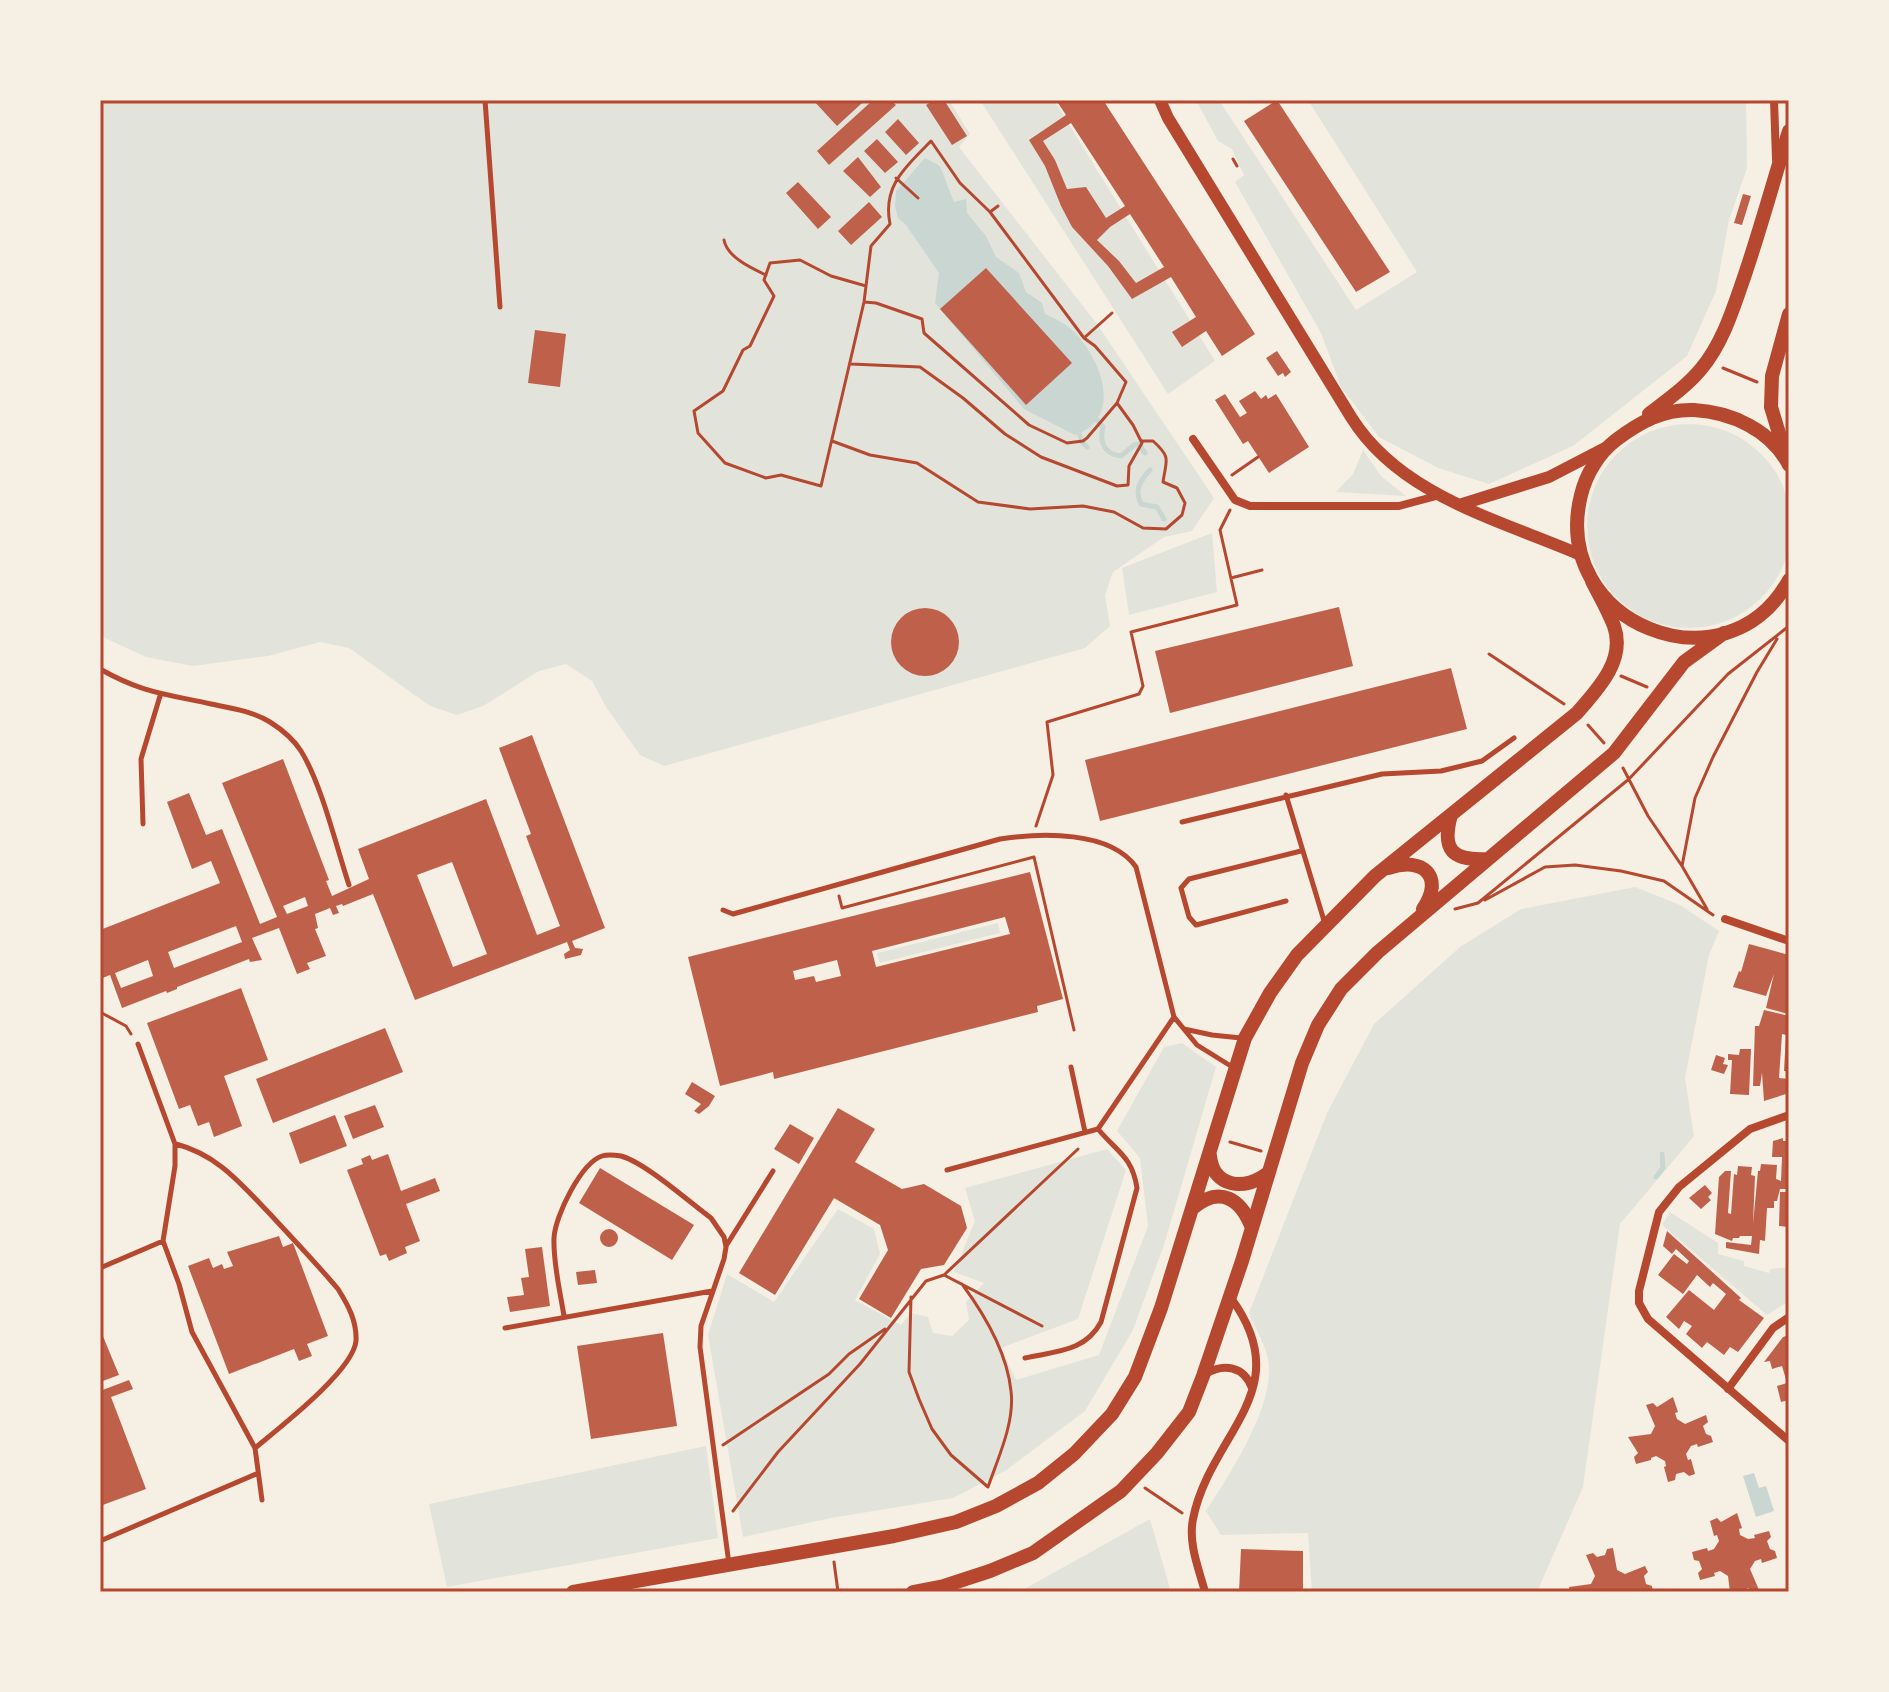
<svg xmlns="http://www.w3.org/2000/svg" width="1889" height="1692" font-family="Karla,sans-serif">
<style>
.green{fill:#e2e4dc}
.water{fill:#c9d6d2}
.lines{fill:none;stroke-linecap:round;stroke-linejoin:round}
.stream{stroke:#c9d6d2;stroke-width:5}
.building{fill:#bf614a;fill-rule:evenodd}
.path{stroke:#b5482f;stroke-width:3}
.service{stroke:#b5482f;stroke-width:5}
.minor{stroke:#b5482f;stroke-width:8}
.tertiary{stroke:#b5482f;stroke-width:12}
.secondary{stroke:#b5482f;stroke-width:14}
.neatline{fill:none;stroke:#b5482f;stroke-width:3}
</style>
<rect width="100%" height="100%" fill="#f6efe4"/>
<path class="green" d="M100 100H862L865 104 870 100H949L970 134 959 147 1097 324 1214 498 1192 531 1164 537 1113 572 1105 595 1110 626 1085 648 664 766 640 755 606 707 592 681 566 664 539 671 483 706 457 715 430 706 349 648 320 642 268 656 193 666 146 657 105 638 100 630Z
M980 100H1054L1215 361 1168 394Z
M1196 100H1219L1356 310 1417 272 1308 100H1746L1747 168 1729 220 1716 291 1687 356 1573 446 1489 484 1438 468 1379 437 1341 387 1321 333 1235 182 1244 175 1232 149 1218 141Z
M1587 526a102 102 0 1 1 204 0a102 102 0 1 1-204 0Z
M1363 450 1381 476 1406 496 1336 492 1353 474Z
M1212 533 1217 592 1129 615 1122 568Z
M1635 887 1680 905 1719 931 1709 955 1685 1078 1694 1136 1620 1224 1583 1487 1537 1592H1312L1308 1533 1221 1535 1206 1511C1229 1475 1277 1403 1268 1359 1265 1344 1255 1328 1249 1313L1327 1113 1374 1024 1460 947 1521 909Z
M998 923 1000 933 880 963 877 953Z
M1182 1043 1216 1067 1164 1245 1133 1330 1085 1411 1005 1471 953 1498 831 1518 743 1537 708 1335 727 1274 774 1302 838 1209 874 1229 880 1254 855 1300 901 1325 911 1313 928 1317 933 1333 952 1336 969 1320 966 1302 984 1283 954 1272 975 1221 965 1188 1107 1149 1126 1170 1078 1319 1001 1348 1016 1380 1099 1355 1148 1226 1140 1158 1117 1131 1164 1047Z
M1670 1212 1718 1243V1254L1744 1261V1266L1769 1273 1771 1269 1789 1267V1301L1767 1315 1662 1225Z
M706 1446 718 1538 447 1587 429 1504Z
M1150 1519 1171 1592H1019Z"/>
<path class="water" d="M925 158 940 166 954 202 966 199 967 213 986 236 996 257 1019 273 1026 292 1042 303 1045 314C1056 319 1069 325 1077 335 1097 357 1118 402 1091 426 1087 430 1080 433 1075 435L1024 409 935 303 939 273 906 225 898 218 895 206 896 191Z
M1754 1473 1759 1488 1766 1486 1774 1511 1756 1517 1743 1476Z"/>
<g class="lines">
<path class="stream" d="M1096 419 1103 427C1099 442 1104 454 1121 456L1134 445 1139 444 1145 453
M1079 433 1082 442 1087 447
M1150 470C1140 481 1134 489 1141 504L1157 507 1164 519
M1656 1177 1663 1168 1662 1154"/>
</g>
<path class="building" d="M813 100H859L862 103 837 126Z
M873 100H891L896 105 829 165 817 151Z
M934 100H944L967 136 952 145 926 105Z
M1056 100H1103L1255 334 1222 356 1206 331 1182 347 1172 332 1196 317 1171 277 1132 299 1108 266 1072 227 1061 206 1045 166 1029 140 1066 115ZM1071 123 1125 206 1106 218 1086 187 1067 189 1055 160 1043 141ZM1130 214 1164 267 1136 283 1119 261 1097 240 1110 227Z
M1277 100 1390 272 1356 292 1244 121Z
M898 119 919 143 906 155 885 132Z
M877 139 898 162 885 173 864 151Z
M858 157 881 187 870 197 843 171Z
M798 182 831 217 818 229 786 193Z
M1743 194 1751 196 1742 225 1734 223Z
M869 202 882 217 851 245 838 231Z
M986 268 1072 363 1026 405 940 309Z
M535 330 566 334 560 387 528 383Z
M1277 351 1291 372 1285 377 1283 373 1278 376 1266 358Z
M1255 391 1261 399 1266 395 1268 399 1276 394 1309 447 1269 473 1248 441 1243 444 1215 400 1225 394 1240 417 1247 413 1239 401Z
M1339 607 1353 666 1170 713 1155 651Z
M891 642a34 34 0 1 1 68 0a34 34 0 1 1-68 0Z
M1451 668 1467 729 1100 821 1085 760Z
M532 735 605 928 572 941 575 948 583 949 581 955 565 959 564 954 570 950 567 942 415 1000 373 894 343 906 342 904 336 906 339 913 333 915 330 908 315 914 318 928 315 929 326 956 307 963 310 969 297 974 279 928 252 938 262 960 250 962 249 959 177 987V989L167 993 166 991 122 1008 110 975 100 979V930L220 883 211 861 192 869 167 802 189 793 206 835 222 829 260 924 277 917 222 783 283 759 329 880 326 881 332 896 369 879 358 849 486 799 537 935 560 926 526 836 531 834 499 748ZM452 862 487 954 453 967 417 875ZM305 897 308 906 287 914 283 906ZM236 926 242 942 174 968 168 952ZM148 960 153 976 121 988 115 973Z
M1030 872 1063 999 1037 1006 1038 1012 774 1079 773 1072 720 1086 688 957ZM1005 917 1010 934 876 967 872 951ZM837 960 841 976 816 982 814 976 795 980 793 971Z
M1749 944 1789 955 1788 1014 1766 1008 1774 974 1766 996 1733 987 1739 971 1741 972Z
M241 988 268 1060 224 1076 242 1126 214 1137 209 1122 198 1126 190 1105 179 1109 147 1023Z
M1764 1010 1789 1016V1071H1784L1786 1035 1782 1034 1779 1078 1789 1079V1093L1764 1101 1762 1073 1760 1086H1753L1755 1026H1759Z
M385 1028 403 1072 273 1123 256 1079Z
M1740 1049H1751L1749 1095 1730 1094 1732 1060H1728V1054L1739 1055Z
M1716 1055 1725 1058 1723 1064 1728 1065 1724 1074 1711 1070Z
M692 1082 715 1096 709 1106 699 1114 694 1111 701 1104 685 1094Z
M375 1105 384 1127 353 1139 344 1116Z
M838 1108 875 1129 855 1162 902 1189 924 1184 961 1206 967 1228 944 1265 921 1269 891 1318 859 1299 888 1250 880 1225 834 1198 775 1295 739 1273Z
M335 1115 347 1146 300 1164 289 1133Z
M790 1124 814 1138 799 1164 774 1149Z
M1783 1138V1141H1789V1189H1780L1777 1201H1774V1208H1767L1765 1241 1760 1240 1759 1254 1726 1248V1242L1751 1245 1752 1236H1740L1739 1238H1733L1732 1241 1715 1234 1719 1177 1725 1171H1731L1728 1213 1731 1214 1734 1174 1737 1175 1738 1166 1752 1167 1751 1175 1755 1176 1753 1224 1758 1171H1760L1761 1164 1777 1165 1776 1179 1781 1181 1782 1157H1772L1773 1141Z
M388 1154 401 1191 435 1178 440 1191 406 1204 420 1241 405 1247 407 1253 389 1261 386 1254 380 1256 347 1170 363 1164 361 1159 370 1155 372 1160Z
M600 1168 694 1225 672 1260 579 1203Z
M1705 1185 1712 1193 1708 1197 1711 1200 1701 1209 1689 1198Z
M1780 1192H1789V1227L1779 1226Z
M600 1238a9 9 0 1 1 18 0a9 9 0 1 1-18 0Z
M1667 1231 1741 1298 1739 1300 1764 1318 1738 1352 1730 1347 1724 1355 1707 1342 1702 1348 1686 1334 1692 1326 1684 1321 1679 1329 1666 1317 1689 1290 1714 1310 1726 1294 1713 1283 1710 1287 1697 1275 1683 1294 1658 1275 1674 1254 1687 1264 1689 1261 1676 1249 1672 1254 1663 1246Z
M279 1236 283 1247 293 1243 328 1336 307 1344 312 1356 299 1361 294 1349 229 1374 188 1266 209 1258 213 1268 222 1264 224 1269 233 1266 227 1252Z
M542 1247 550 1306 510 1312 507 1297 524 1295 521 1278 529 1277 525 1249Z
M595 1270 597 1283 578 1285 576 1272Z
M100 1329 119 1375 100 1382Z
M663 1333 677 1426 591 1439 577 1346Z
M1789 1335V1400L1781 1402 1777 1386 1787 1383 1782 1366 1772 1369 1770 1361 1764 1362 1783 1337Z
M129 1380 133 1389 111 1397 146 1489 100 1506V1391Z
M1673 1397 1678 1412 1675 1413 1677 1419 1685 1424 1706 1415 1708 1422 1703 1426 1706 1434 1711 1436 1713 1442 1698 1447 1697 1444 1691 1446 1686 1454 1688 1460 1691 1459 1695 1474 1689 1476 1684 1472 1676 1474 1675 1480 1668 1482 1664 1467 1666 1466 1665 1461 1656 1456 1651 1458V1460L1636 1464 1634 1457 1638 1453 1628 1437 1651 1434 1655 1426 1646 1405 1653 1403 1657 1407Z
M1737 1513 1742 1528 1739 1529 1740 1535 1748 1539 1755 1538 1754 1535 1769 1531 1771 1537 1767 1541 1770 1549 1775 1551 1777 1558 1762 1563 1761 1559 1755 1561 1750 1569 1759 1590 1753 1592 1748 1588 1741 1592H1730L1728 1576 1720 1571 1714 1573 1715 1576 1700 1580 1698 1573 1702 1569 1699 1561 1694 1560 1692 1552 1707 1548 1708 1551 1714 1549 1719 1541 1717 1535 1714 1536 1710 1521 1717 1518 1721 1522Z
M1613 1548 1617 1570 1625 1574 1645 1566 1648 1572 1644 1576 1646 1584 1652 1586 1653 1592H1570L1569 1587 1591 1584 1595 1576 1586 1555 1593 1553 1597 1557 1605 1555 1607 1549Z
M1241 1549 1303 1551V1592H1239Z"/>
<g class="lines">
<path class="path" d="M1233 159 1237 166
M896 178 918 198
M990 212 998 206
M724 240C727 257 751 268 766 275
M866 286 831 276 800 260 770 263 764 280 774 296 750 346 743 350 723 391 694 411 698 433 725 463 766 478 781 475 821 486 864 302 871 246 890 224C882 185 907 166 931 141L960 183 990 212 1084 338
M864 302 876 303 922 319 924 333 1029 425 1067 443 1083 441 1087 438 1117 403 1126 382 1095 346 1084 338 1112 313
M851 364 920 367 963 398 1005 434 1041 457 1117 486 1128 485 1129 466 1142 443 1133 425 1117 403
M1723 368 1757 382
M832 441 870 455 917 463 978 502 1030 509 1083 506 1114 512 1143 528 1166 529 1182 515 1185 503 1177 488 1163 482C1166 460 1172 458 1153 441H1142
M1232 475 1258 457
M1231 578 1262 570
M1489 654 1564 704
M1621 676 1647 687
M1588 725 1604 743
M1623 768 1648 816 1682 866 1707 909
M1036 826 1053 775 1047 722 1139 694 1143 686 1131 632 1237 605 1220 530 1230 510
M1682 866 1695 798 1713 757 1757 672 1777 639
M839 896 842 908 1034 857 1074 1030
M1485 900 1545 867 1575 865 1621 871 1664 881 1713 915
M1478 903 1629 779 1728 674 1789 626
M1455 909 1478 903
M100 1012 126 1026 131 1034
M1230 1142 1261 1151
M944 1275 1042 1326
M911 1297 909 1372 919 1399 932 1429 951 1455 988 1487C998 1458 1015 1422 1011 1391 1007 1352 985 1315 962 1284
M723 1445 829 1374 849 1354 885 1329
M1145 1488 1182 1513
M733 1511 778 1452 860 1364 926 1281 944 1275 1078 1149
M834 1562 838 1592"/>
<path class="service" d="M485 100 500 307
M100 669C142 693 166 694 211 704 231 708 252 711 270 722 281 729 294 740 301 751 322 785 336 846 349 885
M1286 795 1325 924
M1182 822 1382 774 1441 771 1482 761 1514 738
M143 824 141 759 160 696
M1286 901 1196 925 1189 917 1181 888 1189 879 1301 851
M723 910 733 914 1000 839C1040 833 1110 830 1136 867L1174 1017 1197 1045 1234 1068
M1184 1029 1212 1035 1241 1038
M138 1044 175 1144V1166L163 1241 179 1284 192 1332 255 1448 262 1500
M1071 1067 1085 1132
M176 1144C218 1155 241 1184 270 1214 293 1239 316 1263 338 1289 348 1305 357 1321 356 1341 353 1371 279 1428 255 1448
M947 1170 1098 1129 1174 1017
M726 1246 773 1171
M100 1268 163 1241
M564 1316C560 1291 553 1263 554 1238 555 1216 581 1163 602 1156 608 1154 615 1155 621 1156 646 1163 689 1202 711 1218L724 1237 726 1247 724 1259 701 1326 700 1347 729 1564
M505 1328 712 1291
M1025 1358C1056 1351 1085 1352 1101 1322L1137 1188C1132 1156 1117 1152 1098 1129
M100 1541 256 1474"/>
<path class="minor" d="M1774 100 1776 159
M1193 439 1235 500 1250 506H1399L1440 495
M1725 919 1789 941
M1789 1115 1750 1129 1679 1187 1659 1212 1639 1291V1303L1648 1319 1789 1441
M1205 1374C1224 1363 1244 1366 1252 1388
M1728 1389 1773 1328 1789 1317
M1205 1592C1199 1569 1188 1544 1193 1519 1210 1433 1299 1391 1231 1298"/>
<path class="tertiary" d="M1160 100 1168 118 1351 417C1400 496 1500 520 1581 555
M1459 505 1549 477 1605 448"/>
<path class="secondary" d="M1649 414C1667 400 1686 387 1701 369 1721 345 1731 315 1741 286 1759 235 1773 182 1789 131
M1785 453 1771 407 1772 376 1789 314
M1789 465C1771 430 1731 412 1694 410 1663 409 1640 422 1616 440 1599 453 1586 474 1581 495 1549 623 1726 695 1789 580
M1451 815C1441 851 1453 861 1488 859
M1389 868C1423 856 1445 877 1423 909
M1210 1156C1213 1188 1246 1191 1268 1173
M1193 1208C1220 1185 1241 1199 1252 1228
M573 1592 894 1536 956 1522 996 1506 1038 1483 1074 1454 1112 1414 1135 1377 1161 1308 1245 1038 1270 993 1297 955 1375 876 1577 713C1598 689 1626 660 1614 626 1608 610 1599 595 1592 581
M913 1592 944 1586 990 1571 1033 1553 1121 1491 1157 1453 1189 1412 1203 1376 1242 1261 1302 1063 1318 1025 1341 989 1378 952 1614 753 1684 662 1724 633"/>
</g>
<rect width="1889" height="1692" fill="none" stroke="#f6efe4" stroke-width="204"/>
<rect x="102" y="102" width="1685" height="1488" class="neatline"/>
</svg>
